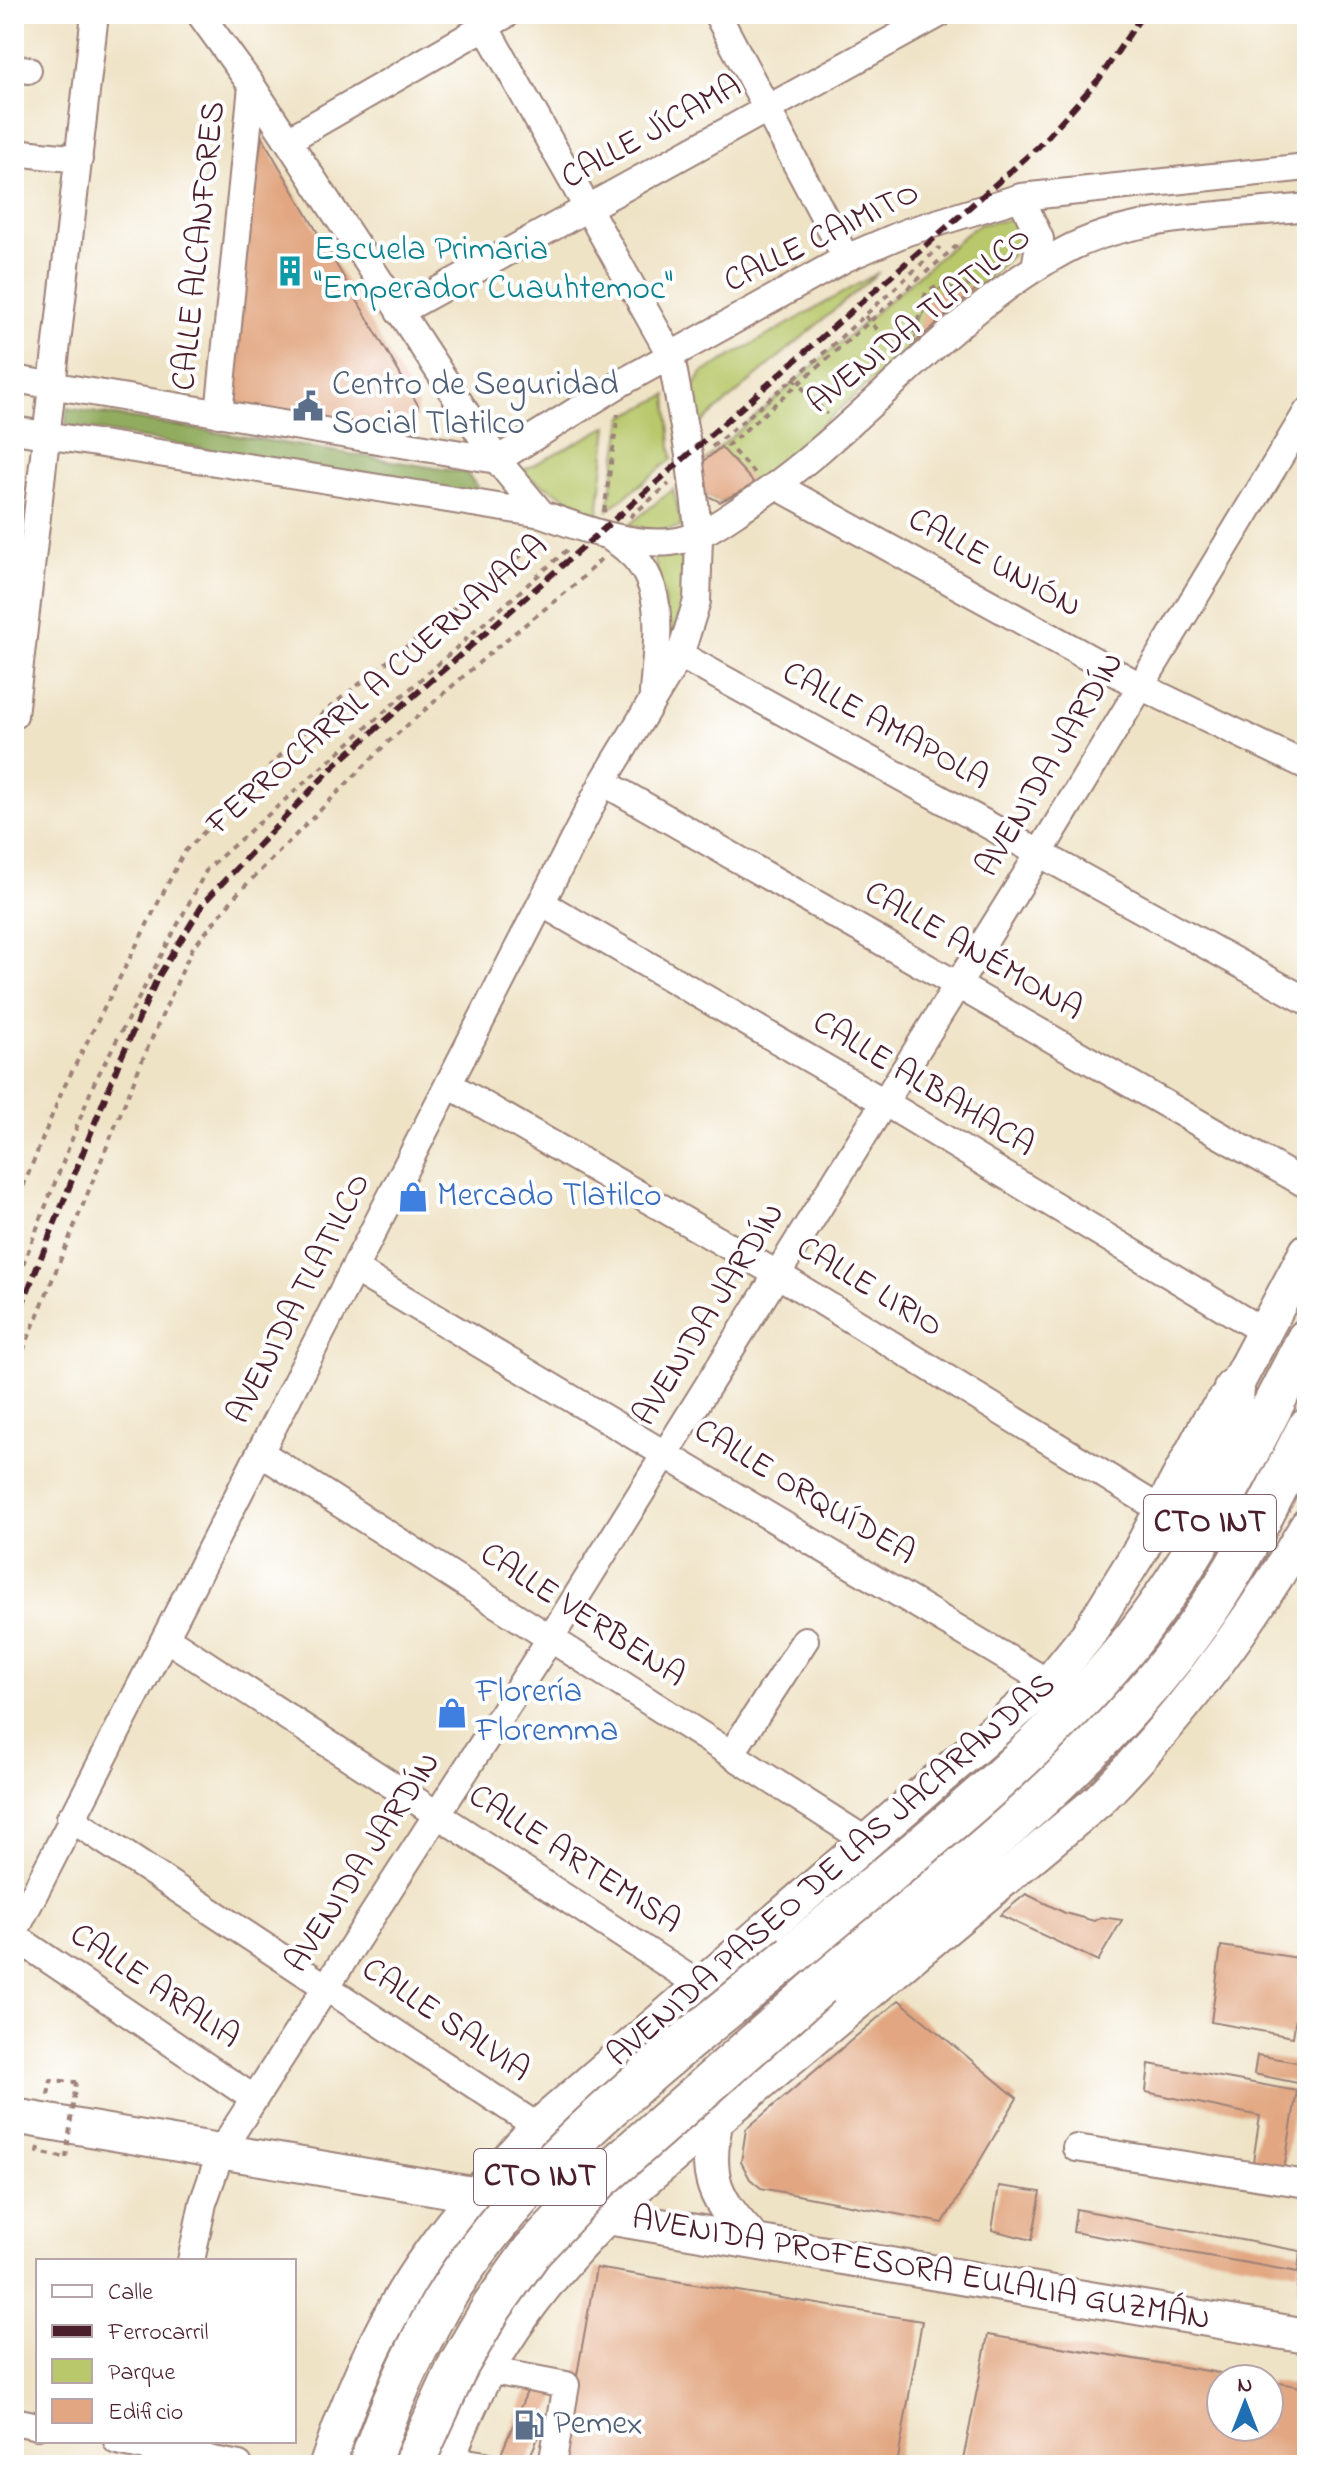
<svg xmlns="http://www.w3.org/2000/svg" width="1321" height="2479" font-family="'Indie Flower',sans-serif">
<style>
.green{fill:#b8c86b;stroke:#81744b;stroke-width:2}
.forest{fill:#92ac5f;stroke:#6e6645;stroke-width:2}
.building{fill:#e2a782}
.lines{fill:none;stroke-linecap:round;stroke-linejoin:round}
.minor-casing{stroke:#9c8178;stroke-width:30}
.major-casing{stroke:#9c8178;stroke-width:38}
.highway-casing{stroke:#9c8178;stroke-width:44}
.path{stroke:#9c8178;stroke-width:4;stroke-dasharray:6 6;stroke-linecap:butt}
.minor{stroke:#fff;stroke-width:26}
.major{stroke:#fff;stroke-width:34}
.highway{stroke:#fff;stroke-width:40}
.rail{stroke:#4a1f2b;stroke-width:6;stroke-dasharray:12 6;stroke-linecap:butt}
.highway-bridge-casing{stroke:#9c8178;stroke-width:44;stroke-linecap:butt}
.path-bridge{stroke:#9c8178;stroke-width:4;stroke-dasharray:6 6;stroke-linecap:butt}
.highway-bridge{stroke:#fff;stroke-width:40}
.labels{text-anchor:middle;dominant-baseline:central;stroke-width:8;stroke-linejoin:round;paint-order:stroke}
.shield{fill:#fff;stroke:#80626b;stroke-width:2}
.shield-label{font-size:32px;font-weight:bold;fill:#4a1f2b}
.street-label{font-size:34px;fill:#4a1f2b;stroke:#fff}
.culture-label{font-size:34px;fill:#0d838f;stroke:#fff;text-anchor:start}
.service-label{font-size:34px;fill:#4e5e75;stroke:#fff;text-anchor:start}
.shop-label{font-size:34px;fill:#366cbe;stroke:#fff;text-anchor:start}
</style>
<rect width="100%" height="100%" fill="#fff"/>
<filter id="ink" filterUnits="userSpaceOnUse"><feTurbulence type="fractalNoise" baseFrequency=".0125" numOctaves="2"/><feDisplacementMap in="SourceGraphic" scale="16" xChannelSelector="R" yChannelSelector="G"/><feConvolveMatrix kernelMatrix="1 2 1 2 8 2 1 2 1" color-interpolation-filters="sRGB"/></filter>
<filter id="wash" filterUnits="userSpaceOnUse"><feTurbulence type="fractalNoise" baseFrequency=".006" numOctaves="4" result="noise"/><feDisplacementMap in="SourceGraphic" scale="32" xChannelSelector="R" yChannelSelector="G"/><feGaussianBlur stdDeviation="1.8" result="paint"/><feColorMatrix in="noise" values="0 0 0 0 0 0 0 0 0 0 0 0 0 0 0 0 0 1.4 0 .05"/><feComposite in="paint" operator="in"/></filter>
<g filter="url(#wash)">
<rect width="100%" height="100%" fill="#efe3c6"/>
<path class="green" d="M1010 220 1021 223 1026 240 980 286 744 493 720 502 702 493 697 467 969 231 981 224Z
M879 272 692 431 687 401 702 373Z
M667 395 672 459 608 510 623 417Z
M608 426 598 515 520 472Z
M673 489 682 527 654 531 629 525Z
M683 550V603L667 652 664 596 652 551Z"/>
<path class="forest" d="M67 408 466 473 487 498 66 425Z"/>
<g id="blocks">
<path class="building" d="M262 137 418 405 414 434 220 404Z
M980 286 912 345 929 297 941 288Z
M721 447 755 484 720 502 702 493 697 467Z
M1026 1894 1065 1913 1094 1921 1101 1917 1122 1920 1098 1961 1000 1915Z
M1221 1946 1305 1959 1293 2037 1211 2022Z
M899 2000 1017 2098 943 2223 761 2188 750 2179 741 2162 746 2129Z
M1257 2055 1307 2064V2085L1254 2074Z
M1149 2064 1297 2091 1283 2176 1252 2168 1260 2116 1146 2092Z
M999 2186 1041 2192 1032 2240 992 2230Z
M1076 2209 1300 2251 1298 2272 1073 2232Z
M1305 2243H1307V2290L1297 2288Z
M596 2268 922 2321 897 2465H561Z
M988 2335 1244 2377 1221 2379V2427H1269V2381L1307 2388 1306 2465H962Z
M530 2384 557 2396 526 2465 501 2454Z"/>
</g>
</g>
<g filter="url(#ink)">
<use href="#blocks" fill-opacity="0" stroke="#9c8178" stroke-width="2"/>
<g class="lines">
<g class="minor-casing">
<path id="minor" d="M200 14 252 86 497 460 542 514
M717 14 846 258
M14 68 28 70
M288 140 507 14
M14 152 79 159
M1021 197 1040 239 1035 268
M399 312 939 14
M14 379 497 460 621 383 846 258 907 232 1021 197 1307 167
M219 414 252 86
M14 430 542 514C581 528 628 546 671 542 701 539 722 521 747 505 858 433 947 314 1064 251 1132 214 1230 216 1307 207
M777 486 1140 686 1307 766
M612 539C671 574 657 633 653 693
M680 655 1307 1001
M14 715 95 14
M603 782 1307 1185
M543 904 884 1102 1264 1332
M451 1086 777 1274 1163 1511
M354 1269 1049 1683
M261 1453 865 1840
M166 1638 701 1986
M731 1754 805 1640
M70 1818 538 2127
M14 1933 603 782 680 655 697 601 699 536 689 455 671 356 478 14
M14 1936 253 2098
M1076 2148 1307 2184
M191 2261 203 2203 222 2149 550 1639 1039 854 1307 412
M487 2370 566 2385 552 2465
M14 2421 38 2426
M117 2441 239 2465
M448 2459 485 2465"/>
</g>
<g class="major-casing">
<path id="major" d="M14 2116 1307 2336
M716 2119C703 2178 714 2199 755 2242
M327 2465C351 2391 385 2315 431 2252 463 2207 501 2167 538 2127L1049 1683 1087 1636 1141 1549 1209 1421 1234 1389 1307 1251
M446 2465C485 2347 554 2265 643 2181L1099 1800C1181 1717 1248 1627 1307 1526"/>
</g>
<g class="highway-casing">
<path id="highway" d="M1201 1486 1229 1426 1234 1389
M793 1954C904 1859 1031 1764 1123 1652 1200 1558 1251 1446 1307 1339
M820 1986C954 1872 1099 1765 1201 1620 1243 1561 1274 1493 1307 1429"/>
</g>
<path class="path" d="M865 316 895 349
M914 333 926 292 942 284 973 283
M793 378 827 414
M712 447 817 359 940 247
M754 473 728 445 961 242
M604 512 618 414
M630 517 669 484
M14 1209 62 1091 184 852 324 712 543 538
M14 1287 94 1083 207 869 569 548
M14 1373 144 1056 192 949 237 894 387 743 497 647 576 584 601 559
M48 2095 51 2080 76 2082
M39 2147 38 2152 66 2158"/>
<use href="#minor" class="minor"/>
<use href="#major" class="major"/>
<use href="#highway" class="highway"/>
<path class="rail" d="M14 1325 120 1060 157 979 205 901 334 766 1038 147 1099 79 1143 14"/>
<g class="highway-bridge-casing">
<path id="highway-bridge" d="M369 2465C388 2409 412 2355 441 2304 526 2161 668 2059 793 1954
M413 2465 459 2364 492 2307 532 2251 599 2180 820 1986"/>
</g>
<path class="path-bridge" d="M66 2158 76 2082"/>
<use href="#highway-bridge" class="highway-bridge"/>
</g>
</g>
<defs>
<g id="building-bare" transform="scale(2.4)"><path d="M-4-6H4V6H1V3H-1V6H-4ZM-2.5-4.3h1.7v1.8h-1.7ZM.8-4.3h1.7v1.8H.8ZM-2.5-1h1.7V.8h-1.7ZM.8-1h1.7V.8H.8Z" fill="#0f9aa8" stroke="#fff" stroke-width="2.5" paint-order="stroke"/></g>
<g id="civic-bare" transform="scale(2.4)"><path d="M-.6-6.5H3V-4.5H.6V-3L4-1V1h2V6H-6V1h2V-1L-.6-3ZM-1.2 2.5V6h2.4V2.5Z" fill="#5c6f8a" stroke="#fff" stroke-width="2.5" paint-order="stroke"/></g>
<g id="shop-bare" transform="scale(2.4)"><path d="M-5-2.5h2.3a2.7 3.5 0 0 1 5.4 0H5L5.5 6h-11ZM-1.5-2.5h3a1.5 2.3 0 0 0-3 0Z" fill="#3f7fe0" stroke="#fff" stroke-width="2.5" paint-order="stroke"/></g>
<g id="fuel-bare" transform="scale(2.4)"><path d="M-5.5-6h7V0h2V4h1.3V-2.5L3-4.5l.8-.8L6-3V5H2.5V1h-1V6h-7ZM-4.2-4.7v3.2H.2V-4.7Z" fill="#5c6f8a" stroke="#fff" stroke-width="2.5" paint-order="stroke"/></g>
</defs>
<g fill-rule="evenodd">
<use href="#building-bare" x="290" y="271"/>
<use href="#civic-bare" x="308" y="406"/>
<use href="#shop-bare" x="413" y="1197"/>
<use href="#shop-bare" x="452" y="1713"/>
<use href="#fuel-bare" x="529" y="2425"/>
</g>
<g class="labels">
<g class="shield">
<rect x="1144" y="1495" width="132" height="56" rx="6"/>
<rect x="474" y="2149" width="132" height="56" rx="6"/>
</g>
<g class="shield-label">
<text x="1210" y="1523">CTO INT</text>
<text x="540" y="2177">CTO INT</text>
</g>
<g class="street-label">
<text transform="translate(652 133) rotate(-29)">CALLE JÍCAMA</text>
<text transform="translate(822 238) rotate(-26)">CALLE CAIMITO</text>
<text transform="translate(200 246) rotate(-84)">CALLE ALCANFORES</text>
<text transform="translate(920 321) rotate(-39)">AVENIDA TLATILCO</text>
<text transform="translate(994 564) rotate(29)">CALLE UNIÓN</text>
<text transform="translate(378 686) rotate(-41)">FERROCARRIL A CUERNAVACA</text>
<text transform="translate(885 727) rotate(29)">CALLE AMAPOLA</text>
<text transform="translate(1051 765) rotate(-59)">AVENIDA JARDÍN</text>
<text transform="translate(973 952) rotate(30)">CALLE ANÉMONA</text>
<text transform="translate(923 1085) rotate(31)">CALLE ALBAHACA</text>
<text transform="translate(869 1288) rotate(31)">CALLE LIRIO</text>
<text transform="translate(300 1299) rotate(-63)">AVENIDA TLATILCO</text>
<text transform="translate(710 1315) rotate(-58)">AVENIDA JARDÍN</text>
<text transform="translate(804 1493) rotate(31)">CALLE ORQUÍDEA</text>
<text transform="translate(582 1616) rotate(33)">CALLE VERBENA</text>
<text transform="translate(574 1860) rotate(33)">CALLE ARTEMISA</text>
<text transform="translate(364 1863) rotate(-57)">AVENIDA JARDÍN</text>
<text transform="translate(832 1871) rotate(-41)">AVENIDA PASEO DE LAS JACARANDAS</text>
<text transform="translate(154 1987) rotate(34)">CALLE ARALIA</text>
<text transform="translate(445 2021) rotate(34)">CALLE SALVIA</text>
<text transform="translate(921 2270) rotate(10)">AVENIDA PROFESORA EULALIA GUZMÁN</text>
</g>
<g class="culture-label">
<text x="314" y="251">Escuela Primaria<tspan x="314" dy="39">"Emperador Cuauhtemoc"</tspan></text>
</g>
<g class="service-label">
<text x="332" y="386">Centro de Seguridad<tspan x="332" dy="39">Social Tlatilco</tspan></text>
<text x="553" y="2425">Pemex</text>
</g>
<g class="shop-label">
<text x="437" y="1197">Mercado Tlatilco</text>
<text x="476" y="1693">Florería<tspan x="476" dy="39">Floremma</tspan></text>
</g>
</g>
<rect width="1321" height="2479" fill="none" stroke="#fff" stroke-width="48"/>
<rect x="36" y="2259" width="260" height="184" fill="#ffffff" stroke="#b7a5aa" stroke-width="2"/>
<rect x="52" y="2285" width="40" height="12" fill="#ffffff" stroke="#b7a5aa" stroke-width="2"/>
<text x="108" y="2299" font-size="24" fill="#4a1f2b">Calle</text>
<rect x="52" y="2325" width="40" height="12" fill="#4a1f2b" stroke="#b7a5aa" stroke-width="2"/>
<text x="108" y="2339" font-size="24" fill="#4a1f2b">Ferrocarril</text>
<rect x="52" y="2359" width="40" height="24" fill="#b8c86b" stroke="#b7a5aa" stroke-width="2"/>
<text x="108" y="2379" font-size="24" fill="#4a1f2b">Parque</text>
<rect x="52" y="2399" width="40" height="24" fill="#e2a782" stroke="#b7a5aa" stroke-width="2"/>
<text x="108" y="2419" font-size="24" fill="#4a1f2b">Edificio</text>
<g transform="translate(1245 2403)"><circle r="38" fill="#ffffff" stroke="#b7a5aa" stroke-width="2"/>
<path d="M0-6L14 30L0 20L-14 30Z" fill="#1f6fb2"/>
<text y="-12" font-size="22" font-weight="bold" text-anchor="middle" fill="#4a1f2b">N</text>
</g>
</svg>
